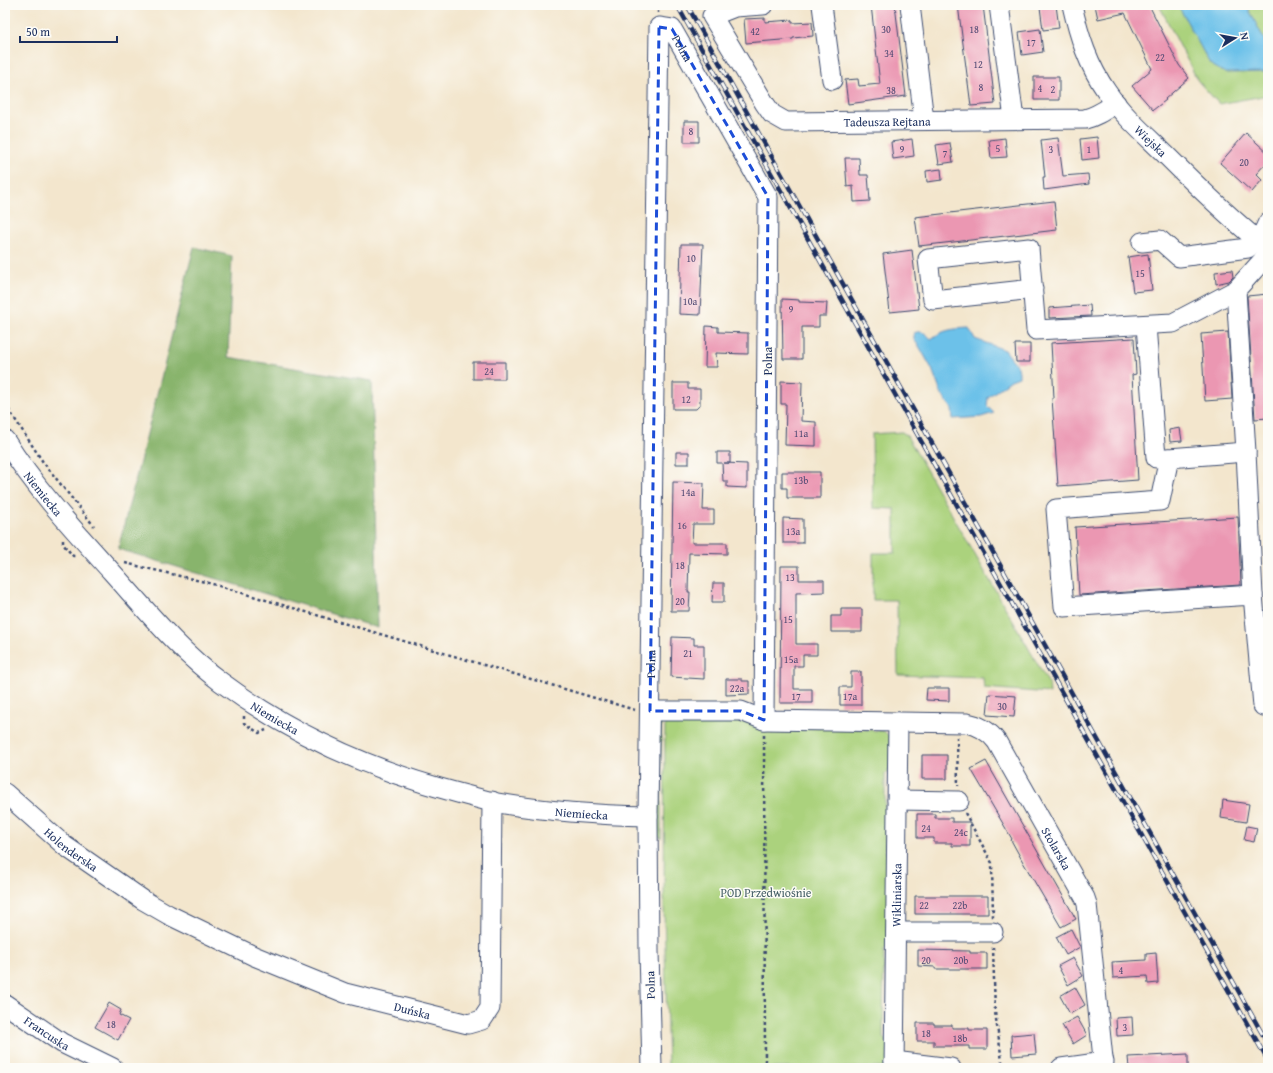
<svg xmlns="http://www.w3.org/2000/svg" width="1273" height="1073" font-family="'Gentium Book Plus',serif">
<style>
.green{fill:#abd27d;stroke:#63806e}
.forest{fill:#88b46c;stroke:#527265}
.water{fill:#6cc1e9;stroke:#4478a4}
.building{fill:#eb97b2}
.lines{fill:none;stroke-linecap:round;stroke-linejoin:round}
.minor-casing{stroke:#3b4a6f;stroke-width:21}
.path{stroke:#3b4a6f;stroke-width:2.5;stroke-dasharray:3 3;stroke-linecap:butt}
.minor{stroke:#fff;stroke-width:19}
.rail-casing{stroke:#1b2f5e;stroke-width:4.5}
.rail{stroke:#fdfcf7;stroke-width:3;stroke-dasharray:9;stroke-linecap:butt}
.marked{fill:none;stroke:#1d4ed8;stroke-width:3;stroke-dasharray:8 5;stroke-linejoin:round}
.labels{text-anchor:middle;dominant-baseline:central;stroke-width:3;stroke-linejoin:round;paint-order:stroke}
.number-label{font-size:10px;fill:#4f4973}
.street-label{font-size:12px;fill:#1b2f5e;stroke:#fdfcf7}
.park-label{font-size:12px;fill:#466067;stroke:#fdfcf7}
</style>
<rect width="100%" height="100%" fill="#fdfcf7"/>
<filter id="ink" filterUnits="userSpaceOnUse"><feTurbulence type="fractalNoise" baseFrequency=".025" numOctaves="2"/><feDisplacementMap in="SourceGraphic" scale="8" xChannelSelector="R" yChannelSelector="G"/><feConvolveMatrix kernelMatrix="1 2 1 2 8 2 1 2 1" color-interpolation-filters="sRGB"/></filter>
<filter id="wash" filterUnits="userSpaceOnUse"><feTurbulence type="fractalNoise" baseFrequency=".012" numOctaves="4" result="noise"/><feDisplacementMap in="SourceGraphic" scale="16" xChannelSelector="R" yChannelSelector="G"/><feGaussianBlur stdDeviation="0.9" result="paint"/><feColorMatrix in="noise" values="0 0 0 0 0 0 0 0 0 0 0 0 0 0 0 0 0 1.4 0 .05"/><feComposite in="paint" operator="in"/></filter>
<g filter="url(#wash)">
<rect width="100%" height="100%" fill="#f3e6cd"/>
<path class="green" d="M1159 5H1178L1210 64 1225 73 1268 72V95L1219 104 1198 81Z
M1248 5H1268V41H1265L1249 10Z
M902 432 907 436 1049 684 1050 693 984 688 983 678 898 675 897 600H873V553H895V509L873 508 872 434Z
M667 715 884 731 890 737 891 769 885 774V851L890 857V946L884 950 883 1038 889 1043 888 1068H668L664 909 665 718Z
M661 719V839L656 834 657 722Z"/>
<path class="forest" d="M194 247 232 256 228 357 372 381 378 628 118 549Z"/>
<path class="water" d="M1178 5H1248L1249 10 1265 41H1268V72L1225 73 1210 64Z
M969 328 975 339 1005 350 1018 367 1019 372V377L1011 380 988 397 987 406 994 413 981 417 953 419 952 409 941 393 932 369 919 346 914 340V333C921 330 926 333 931 339 944 329 953 329 969 328Z"/>
<g id="blocks">
<path class="building" d="M871 5H895L906 96 848 104 845 80 858 79 859 86 880 84Z
M958 5H983L995 104 971 106Z
M1056 5 1059 28 1043 30 1040 7Z
M1095 5H1149L1179 65 1189 78 1165 99 1166 100 1153 110 1132 86 1152 69 1125 13 1098 19Z
M765 18V22L792 20V23L812 22 813 36 793 38V39L746 43 744 19Z
M1040 29 1043 52 1022 55 1019 32Z
M1034 77H1059V100H1034Z
M684 121H699V142H684Z
M1246 133 1268 153V161L1256 174 1262 180 1252 192 1220 163Z
M1097 137 1099 158 1082 160 1080 139Z
M1005 138 1007 157 991 158 989 140Z
M1058 138 1063 176 1088 174 1089 184 1044 190 1043 177H1045L1041 140Z
M912 139 914 156 893 159 891 142Z
M950 143 953 162 939 164 936 145Z
M845 158H859L860 175H868L870 201 854 202 853 186 847 187Z
M941 169 942 180 927 182 926 171Z
M1054 201 1057 230 919 246 915 217Z
M681 244H703L700 315 679 314Z
M912 250 919 309 890 312 883 254Z
M1148 254 1152 290 1133 292 1128 257Z
M1232 270 1233 277 1229 281 1216 284 1215 272Z
M1268 294V418L1255 419 1247 296Z
M782 299 799 300V302L827 303 826 316H819V327H802V359H783Z
M1090 305 1091 316 1049 318V308Z
M706 326 718 327V332L748 333V354L716 353 717 367H705Z
M1228 332 1232 399 1205 401 1201 334Z
M1134 338 1136 374 1132 375 1138 480 1058 486 1052 398H1054L1051 343Z
M1015 344H1030V362H1016Z
M473 362H505V379H473Z
M781 381 802 382 801 421 816 422V446L785 445 786 404H781Z
M673 383H688V389H700V405L696 409H673Z
M1180 428 1182 441 1170 442 1169 430Z
M676 452H689V464H676Z
M717 452H730V463H724L747 464V488L727 487V481H723L722 463H717Z
M782 472H820V498H787V488H782Z
M673 482 704 483 703 510H714V524H693L692 543H727V554L689 553 688 592H690L689 611H671Z
M1238 517 1241 585 1079 595 1075 527Z
M783 518 803 519V543H783Z
M781 566H799V580H824V592L796 593V644H817V655H803V666H794V689H812V703H780Z
M713 583H724V602H712Z
M841 609H862V632H831V616H841Z
M672 637 694 638V645H704V679L671 677Z
M851 672H861V705H840V687H851Z
M726 679H742V681H749V694L726 695Z
M927 688H949V701L926 700Z
M989 694 1016 696 1014 717 987 715Z
M922 755H947V779H922Z
M986 761 1076 919 1061 927 1023 862 1011 840 1012 839 971 769Z
M1223 800 1249 804 1246 822 1221 818Z
M917 814H935V818H952V822H970V846H952V843H934V838H917Z
M1247 826 1257 828 1254 842 1244 840Z
M915 896H988V914H915Z
M1071 929 1080 947 1066 955 1056 937Z
M918 950 970 951V953H987V969H935V967L918 966Z
M1156 953 1158 983 1148 984 1147 976 1113 978 1112 962 1146 960V954Z
M1073 958 1083 976 1068 985 1058 966Z
M1075 987 1085 1005 1070 1014 1060 996Z
M109 1003 121 1010 119 1015 129 1020 118 1040 95 1027Z
M1077 1017 1087 1035 1073 1044 1062 1025Z
M1132 1017 1133 1035 1117 1036 1116 1018Z
M917 1023H934V1025H952V1028H969V1030H987V1049H969V1046H934V1041H917Z
M1034 1033 1036 1054 1012 1056 1011 1035Z
M1188 1054V1068H1129L1128 1057Z"/>
</g>
</g>
<g filter="url(#ink)">
<use href="#blocks" fill-opacity="0" stroke="#3b4a6f" stroke-width="1"/>
<g class="lines">
<g class="minor-casing">
<g id="minor">
<path id="s1" d="M763 5 735 7 712 16 765 104 772 114 786 122 1085 119C1097 116 1105 110 1116 103"/>
<path d="M822 5 832 80"/>
<path d="M910 5 924 120"/>
<path d="M999 5 1014 119"/>
<path id="s2" d="M1072 5C1079 36 1088 65 1107 92 1124 117 1148 137 1169 158 1201 190 1233 221 1268 249"/>
<path d="M1142 242 1160 240 1179 257 1248 248 1263 233 1268 222"/>
<path d="M1033 289 933 300 928 259 1029 248 1036 330 1173 323 1236 290 1262 261 1268 252"/>
<path d="M1236 290 1246 452 1169 458 1160 501 1056 509 1064 607 1253 595 1263 706 1268 705"/>
<path d="M1146 325 1156 458H1169"/>
<path id="s3" d="M5 440C35 488 73 529 111 571 146 610 179 651 221 682 291 734 374 771 458 793 469 796 481 799 492 802 543 811 596 815 648 816"/>
<path d="M1246 452 1253 595"/>
<path id="s4" d="M650 711H741L764 720 966 723C979 725 989 731 997 742L1085 898 1087 904 1104 1068"/>
<path id="s5" d="M5 793 65 846 143 900 169 915 254 956 345 993 468 1024 482 1020 490 1008 492 801"/>
<path d="M897 800 959 801"/>
<path d="M896 932H993"/>
<path id="s6" d="M5 1004 62 1043 113 1068"/>
<path d="M894 1061 951 1068"/>
<path id="s7" d="M652 1068 649 951 648 816 659 27 672 29 768 197 764 720"/>
<path id="s8" d="M894 1068 898 722"/>
<path d="M1061 1068 1104 1062"/>
</g>
</g>
<path class="path" d="M658 5V13
M5 404 43 462 94 526
M63 540V544L73 556H76
M125 563 209 583 635 710
M244 716V723L259 733 266 730
M764 735 765 1068
M957 737 958 786
M965 813 992 863 993 918
M993 947 995 1012 1003 1068"/>
<use href="#minor" class="minor"/>
<g class="rail-casing">
<path id="rail" d="M677 5 1268 1061
M687 5 1268 1044"/>
</g>
<use href="#rail" class="rail"/>
</g>
</g>
<path class="marked" d="M659 27 672 29 768 197 764 720 741 711H650Z"/>
<g class="labels">
<g class="number-label">
<text x="886" y="29">30</text>
<text x="974" y="29">18</text>
<text x="755" y="31">42</text>
<text x="1031" y="42">17</text>
<text x="889" y="53">34</text>
<text x="1160" y="57">22</text>
<text x="978" y="64">12</text>
<text x="981" y="87">8</text>
<text x="1040" y="88">4</text>
<text x="1053" y="89">2</text>
<text x="891" y="90">38</text>
<text x="691" y="131">8</text>
<text x="998" y="148">5</text>
<text x="902" y="149">9</text>
<text x="1051" y="149">3</text>
<text x="1089" y="149">1</text>
<text x="945" y="153">7</text>
<text x="1244" y="162">20</text>
<text x="691" y="258">10</text>
<text x="1140" y="273">15</text>
<text x="690" y="301">10a</text>
<text x="791" y="309">9</text>
<text x="489" y="371">24</text>
<text x="686" y="399">12</text>
<text x="801" y="433">11a</text>
<text x="801" y="480">13b</text>
<text x="688" y="492">14a</text>
<text x="682" y="525">16</text>
<text x="793" y="531">13a</text>
<text x="680" y="565">18</text>
<text x="790" y="577">13</text>
<text x="680" y="601">20</text>
<text x="788" y="619">15</text>
<text x="688" y="653">21</text>
<text x="791" y="659">15a</text>
<text x="737" y="688">22a</text>
<text x="796" y="696">17</text>
<text x="850" y="696">17a</text>
<text x="1002" y="706">30</text>
<text x="926" y="828">24</text>
<text x="961" y="832">24c</text>
<text x="924" y="905">22</text>
<text x="960" y="905">22b</text>
<text x="926" y="960">20</text>
<text x="961" y="960">20b</text>
<text x="1121" y="970">4</text>
<text x="111" y="1024">18</text>
<text x="1125" y="1027">3</text>
<text x="926" y="1033">18</text>
<text x="960" y="1038">18b</text>
</g>
<g class="street-label">
<text stroke="none"><textPath href="#s7" startOffset="1076">Polna</textPath></text>
<text stroke="none"><textPath href="#s1" startOffset="285">Tadeusza Rejtana</textPath></text>
<text stroke="none"><textPath href="#s2" startOffset="160">Wiejska</textPath></text>
<text transform="translate(767 361) rotate(-90)">Polna</text>
<text stroke="none"><textPath href="#s3" startOffset="66">Niemiecka</textPath></text>
<text stroke="none"><textPath href="#s7" startOffset="404">Polna</textPath></text>
<text stroke="none"><textPath href="#s3" startOffset="390">Niemiecka</textPath></text>
<text stroke="none"><textPath href="#s3" startOffset="714">Niemiecka</textPath></text>
<text stroke="none"><textPath href="#s5" startOffset="87">Holenderska</textPath></text>
<text stroke="none"><textPath href="#s4" startOffset="477">Stolarska</textPath></text>
<text stroke="none"><textPath href="#s8" startOffset="173">Wikliniarska</textPath></text>
<text transform="translate(650 985) rotate(-91)">Polna</text>
<text stroke="none"><textPath href="#s5" startOffset="467">Duńska</textPath></text>
<text stroke="none"><textPath href="#s6" startOffset="51">Francuska</textPath></text>
</g>
<g class="park-label">
<text x="766" y="892">POD Przedwiośnie</text>
</g>
</g>
<rect width="1273" height="1073" fill="none" stroke="#fdfcf7" stroke-width="20"/>
<g transform="translate(1235 38) rotate(79)" stroke="#fdfcf7" stroke-width="3" paint-order="stroke">
<path d="M0-3L7 15L0 10L-7 15Z" fill="#1b2f5e"/>
<text y="-6" font-size="11" font-weight="bold" text-anchor="middle" fill="#1b2f5e">N</text>
</g>
<path d="M20 36v6h97v-6" fill="none" stroke="#1b2f5e" stroke-width="2"/>
<text x="26" y="36" font-size="12" fill="#1b2f5e" stroke="#fdfcf7" stroke-width="3" paint-order="stroke">50 m</text>
</svg>
